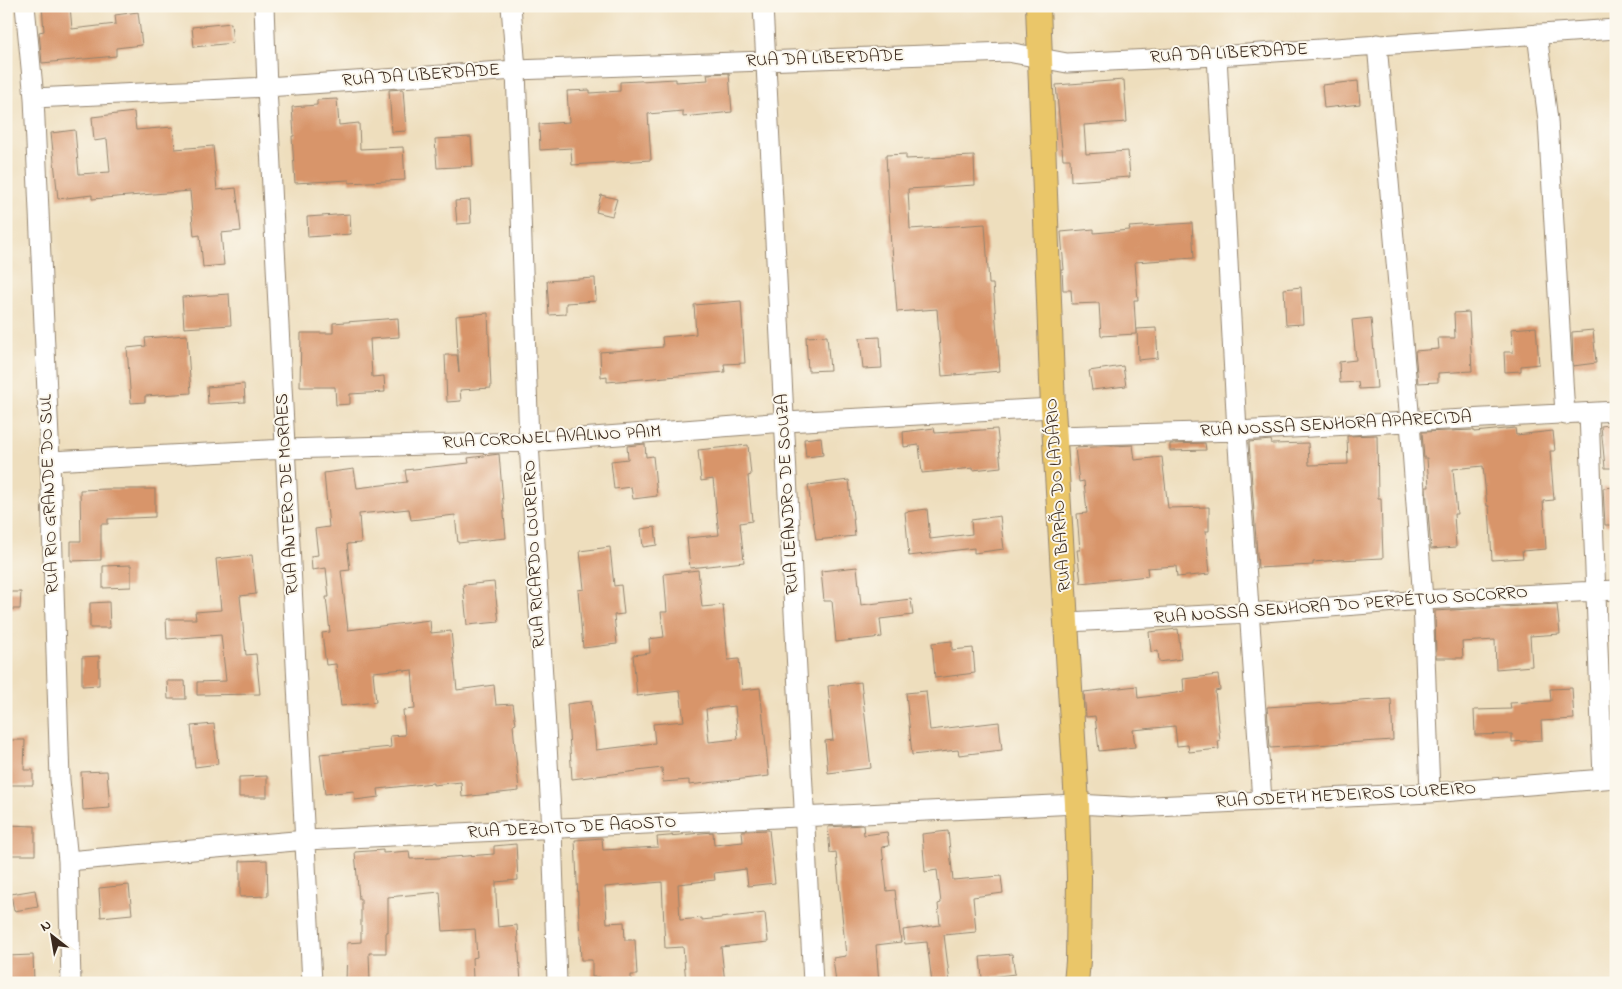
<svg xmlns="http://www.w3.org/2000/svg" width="1622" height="989" font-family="'Indie Flower',sans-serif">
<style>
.building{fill:#d8956b;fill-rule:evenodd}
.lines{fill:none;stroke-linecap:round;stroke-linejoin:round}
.minor-casing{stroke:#94846e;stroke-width:21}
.major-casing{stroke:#94846e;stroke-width:26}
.minor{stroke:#fff;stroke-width:19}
.major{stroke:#eac669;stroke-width:24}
.labels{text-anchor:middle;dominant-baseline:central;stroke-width:4;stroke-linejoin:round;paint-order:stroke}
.street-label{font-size:18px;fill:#3b2a1e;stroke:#fbf7ec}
</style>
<rect width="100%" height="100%" fill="#fbf7ec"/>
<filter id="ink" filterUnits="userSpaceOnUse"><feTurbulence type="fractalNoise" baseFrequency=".02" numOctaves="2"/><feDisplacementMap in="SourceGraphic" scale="10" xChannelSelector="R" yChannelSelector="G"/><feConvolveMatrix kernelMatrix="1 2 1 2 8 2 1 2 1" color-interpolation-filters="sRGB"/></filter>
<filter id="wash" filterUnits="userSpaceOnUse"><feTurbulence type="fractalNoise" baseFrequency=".0096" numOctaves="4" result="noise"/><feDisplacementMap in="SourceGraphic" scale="20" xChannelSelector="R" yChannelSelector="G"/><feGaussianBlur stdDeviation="1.12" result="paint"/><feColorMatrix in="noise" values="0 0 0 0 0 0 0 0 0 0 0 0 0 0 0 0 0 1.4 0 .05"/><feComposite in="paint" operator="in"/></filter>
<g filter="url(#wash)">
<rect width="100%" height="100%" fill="#eedebd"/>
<g id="blocks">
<path class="building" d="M42 6H70L72 29 116 24 115 15 138 12 142 45 116 48V56L42 63 39 32 44 31Z
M231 23 233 43 194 47 192 27Z
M729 73 732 112 683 117V111L648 114 651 160 572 165 571 148 540 150 539 124 569 122 567 91 590 90V93L620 91V82L676 79V82L708 80 707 74Z
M1124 80 1127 122 1084 125 1086 154 1128 151 1130 177 1071 181 1070 159H1063L1056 85Z
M1358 81 1360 104 1324 108 1322 85Z
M403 89 406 131 392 132 389 90Z
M337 99 339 125 359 123 360 149 403 147 405 180 349 183V180L295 183 292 136H294L292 107 317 105V100Z
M134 112 136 130 173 127 175 149 213 146 217 190 236 188 239 213 241 231 221 233 224 265 203 267 200 235 194 236 190 191 92 199V195L58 199 51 133 75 130 79 174 110 172 107 139 94 141 92 117Z
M471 137 473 166 437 168 435 139Z
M906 154V159L974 156 975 185 908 189 910 229 985 224 989 284H993L1000 371 942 376 937 309 897 312 892 247H891L886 155Z
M601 195 617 199 612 216 596 212Z
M470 200 471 223 457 224 455 201Z
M350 214 351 234 308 237 307 217Z
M1192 223 1194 258 1135 262 1138 300H1134L1136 334 1101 336 1099 303 1072 304 1071 290H1063L1062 270H1064L1061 232 1094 229V233L1130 230 1129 227Z
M595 278 596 301 566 303V314L549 315 547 281Z
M1301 287 1303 324 1286 325 1284 289Z
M229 294 231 325 184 328 182 297Z
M741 301 745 363 724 364 725 372 607 382V376L601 377 600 352 663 347 662 337 696 334 694 305Z
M1469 312 1472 371 1438 373V382L1418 383 1415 351 1439 349 1438 338H1455L1454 313Z
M488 313 491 388 460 390 461 401 447 402 445 355H457L459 373 456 316Z
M398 318 399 337 370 339 372 377 384 376 385 392 350 394V404L336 405 335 387H300L301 333H333V323Z
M1371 318 1377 388 1359 389 1358 382 1340 383 1339 362 1356 360 1352 320Z
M1536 327 1539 364 1521 366V371L1505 372 1504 352H1513L1511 329Z
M1156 328 1158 358 1138 360 1137 329Z
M1593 330 1596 363 1573 366 1572 332Z
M187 335 191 393 145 396V402L131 403 127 348 146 346 145 338Z
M827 336 830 370 808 371 806 337Z
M880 337 882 368 863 369 860 338Z
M1123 366 1126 386 1092 390 1089 371Z
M244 384 245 402 208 404 207 387Z
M1616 424V468H1605L1601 426Z
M934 428 935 433 997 429 1001 467 973 470V468L922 473 919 445 904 447 903 432Z
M1515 428 1516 435 1553 431 1555 451H1550L1554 500 1543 501 1546 549 1522 551 1523 558 1492 560 1489 506H1487L1483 466 1453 469 1457 514H1454L1456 547 1431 549 1426 487H1429L1427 458H1424L1422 432 1474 430V432Z
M1377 435 1378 498H1381L1383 558 1339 560 1313 562V565L1258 568 1249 442 1271 440 1272 444 1308 443 1309 465 1348 464 1347 436Z
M821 437 823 455 806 457 804 439Z
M1205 443 1206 450 1170 451V444Z
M645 444 646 457 653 456 657 496 633 499 631 487 614 489 611 461 628 459 627 446Z
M748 445 751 475 748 476 752 521 740 523 744 562 690 568 687 538 719 535 713 479 701 481 698 450Z
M1133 445 1135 460 1162 457 1168 508 1209 507V531H1206L1210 574 1177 577 1176 566 1147 568 1148 576 1081 583 1077 550H1080L1077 514 1087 513 1084 481 1079 482 1075 448Z
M499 454 506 538 458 543 455 515 411 520 409 509 359 514 361 543 347 544 350 570 341 571 348 630 430 620 431 633 451 631 457 690 494 685 496 705 513 704 516 724 513 725 519 791 462 797 461 782 433 785V783L378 789 379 797 355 800 354 791 325 794 320 754 391 747 390 736 405 735 403 710 415 709 412 670 404 671V669L373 672 376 702 341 706 336 664 326 665 322 633 330 632 326 597H329L326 568 312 570 311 556 318 555 315 529 329 527 324 473 354 469 357 488 407 482 405 470 469 463 468 458Z
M849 480 855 536 816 540 808 485Z
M1616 487V525H1605L1603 488Z
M108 489H155V517L108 519V524H101V560L71 561V541H81L80 490Z
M927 509 930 539 972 534 971 520 1000 516 1004 549 974 553V548L909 556 905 512Z
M655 527 657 545 643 547 641 529Z
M610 547 614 586 621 585 624 614 614 615 617 644 583 648 578 590 584 589 580 551Z
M252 555 256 594 240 596 246 655 256 654 260 694 197 695V682L226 681 221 635 167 639 166 619H196L195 612 221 610 216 559Z
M131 565V587L103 588V566Z
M857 567 861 605 911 599 913 615 880 619 882 637 836 642 832 601H824L821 571Z
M698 570 702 607 723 605 728 660 739 659 742 690 760 688 769 776 689 785V780L663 782 662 768 572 779 567 704 591 701 596 750 655 743 653 724 684 721 680 691 637 696 633 655 650 653 649 639 664 637 661 612H667L664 574ZM735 706 738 739 709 742 706 709Z
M494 582 499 622 467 625 463 585Z
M6 592H21L20 609H6Z
M109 602 110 628H90V603Z
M1557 604 1560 634 1530 636 1532 666 1496 669 1495 640 1462 642 1463 658H1436L1435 611Z
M1178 629 1181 659 1159 662 1158 651 1151 652 1149 632Z
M952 641V650L973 648 975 673 935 678 932 643Z
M99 656V685L82 686V657Z
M1218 675 1220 690 1215 691 1220 741H1218L1219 749 1189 752 1188 745 1177 746 1175 726 1133 730 1135 747 1099 751 1095 716 1086 717 1084 692 1137 686 1138 698 1184 692 1183 679Z
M167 681H185L186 699H168Z
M861 682 871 768 828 773 825 741 833 740 828 686Z
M1572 688 1574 719 1541 721 1542 740 1512 742V734L1475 735 1474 710 1511 709 1510 703 1551 701 1550 689Z
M926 691 930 730 999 722 1002 750 959 755 958 750 912 755 906 693Z
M1391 699 1393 740 1270 748 1267 707Z
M214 724 218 764 195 767 191 726Z
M6 740H25L24 770H33V785H6Z
M107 771 110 808 83 810 81 772Z
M267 776V797H239V777Z
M6 825 35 826V855H6Z
M863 825 864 835 887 832 889 846 882 847 887 891 895 890 901 942 876 945 879 983H836L833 958 846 956 836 852 830 853 828 827Z
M769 830 775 883 748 886 746 869 714 873 715 880 678 884 680 920 702 918V920L765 913 768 942 721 947 725 983H686L683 947 665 948 662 882 605 887 607 923 624 922 625 940H635L637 975H631V983H600L599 977H592V960H581L575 840 602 838 603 850 658 847 657 837 713 832 714 845 743 842 742 831Z
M948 831 953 880 1001 876 1003 893 973 897 976 932 944 935 950 983H932L927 942 905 944 903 930 940 925 938 904 941 903 937 870 925 872 922 834Z
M516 844 518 880 496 882V896L498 927 517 925 521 983H492V978L473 979 472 958 477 957 475 929 443 931 440 892 388 897V932H386V953H369L370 983H346L347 943 361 942V899H359L355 852 383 850V853L409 851 410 859 439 858 494 854V846Z
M267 860 268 896 240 897V861Z
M129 885 132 914 101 917 99 888Z
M35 890 38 907 14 911 11 894Z
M1012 954 1015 974 982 978 980 957Z
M33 955 34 981 8 982 7 956Z"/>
</g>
</g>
<g filter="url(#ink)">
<use href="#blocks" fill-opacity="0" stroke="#94846e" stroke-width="1"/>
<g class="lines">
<g class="minor-casing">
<path id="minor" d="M25 6 34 98 50 461 60 780 68 861 71 983
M264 6 267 87 312 983
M511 6 516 70 529 442 552 829 557 983
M763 6 813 983
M1537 34 1548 120 1565 415
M1377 44 1410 422 1423 600 1430 793
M1217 56 1237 431 1262 801
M34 98 267 87 516 70 1008 52 1067 63 1217 56 1616 29
M1589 413 1603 778
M1056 436 1237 431 1616 411
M50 461 286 449 529 442 785 422 1053 408
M1067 622 1250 613 1423 600 1616 590
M68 861 306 840 1077 804 1132 807 1262 801 1430 793 1616 778"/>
</g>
<g class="major-casing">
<path id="major" d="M1038 6 1053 408 1077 804 1079 878 1078 961 1076 983"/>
</g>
<use href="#minor" class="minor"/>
<use href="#major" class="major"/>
</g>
</g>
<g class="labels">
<g class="street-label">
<text transform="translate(1229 54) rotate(-3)">RUA DA LIBERDADE</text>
<text transform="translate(825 59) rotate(-2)">RUA DA LIBERDADE</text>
<text transform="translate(421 76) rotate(-4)">RUA DA LIBERDADE</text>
<text transform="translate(1336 425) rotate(-3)">RUA NOSSA SENHORA APARECIDA</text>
<text transform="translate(552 438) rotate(-3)">RUA CORONEL AVALINO PAIM</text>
<text transform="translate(50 494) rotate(-92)">RUA RIO GRANDE DO SUL</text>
<text transform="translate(288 494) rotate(-93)">RUA ANTERO DE MORAES</text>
<text transform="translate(788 494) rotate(-93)">RUA LEANDRO DE SOUZA</text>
<text transform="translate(1059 495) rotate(-94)">RUA BARÃO DO LADÁRIO</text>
<text transform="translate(535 554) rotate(-93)">RUA RICARDO LOUREIRO</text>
<text transform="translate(1341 606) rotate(-4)">RUA NOSSA SENHORA DO PERPÉTUO SOCORRO</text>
<text transform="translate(1346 796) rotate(-3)">RUA ODETH MEDEIROS LOUREIRO</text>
<text transform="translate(572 828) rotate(-3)">RUA DEZOITO DE AGOSTO</text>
</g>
</g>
<rect width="1622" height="989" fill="none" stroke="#fbf7ec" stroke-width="25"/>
<g transform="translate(52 936) rotate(329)" stroke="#fbf7ec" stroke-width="4" paint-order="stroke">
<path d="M0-4L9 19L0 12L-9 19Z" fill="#3b2a1e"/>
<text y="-8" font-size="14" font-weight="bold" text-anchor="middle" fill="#3b2a1e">N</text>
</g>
</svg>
